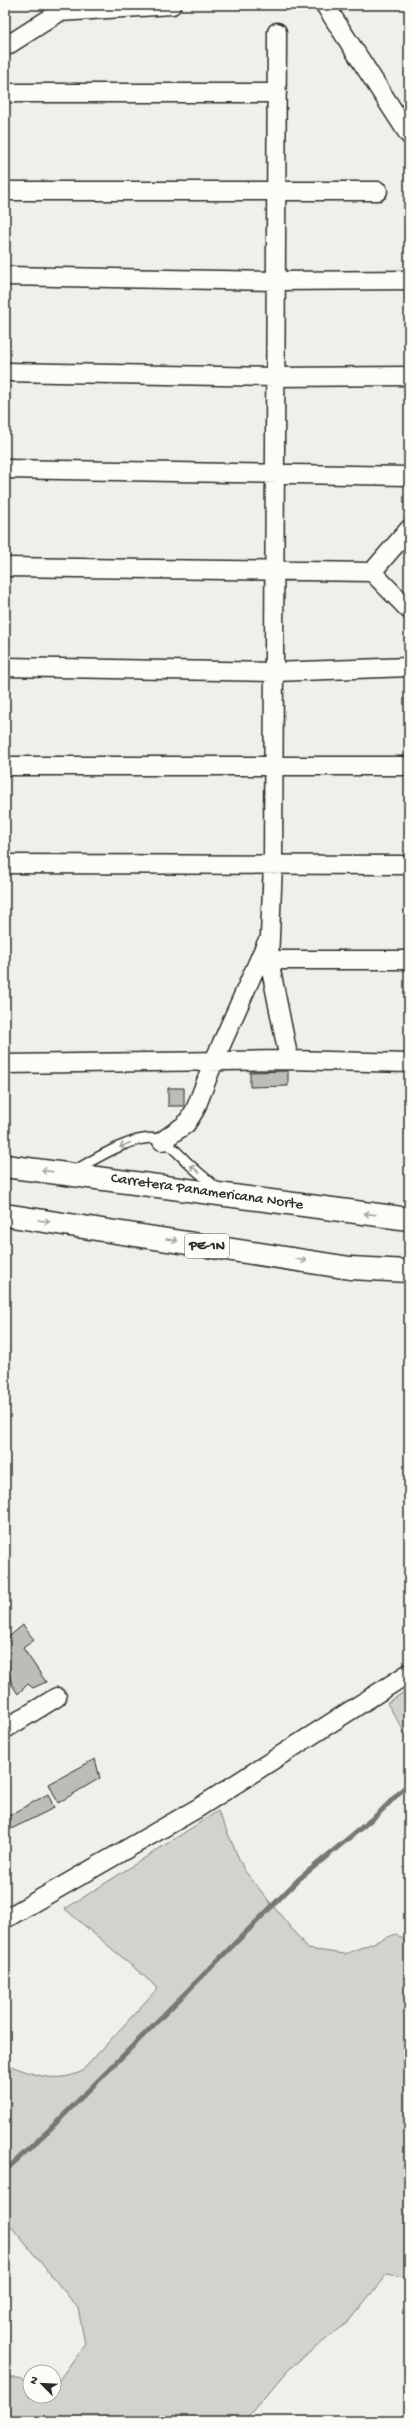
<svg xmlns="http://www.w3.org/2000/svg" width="414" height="2426" font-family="'Gochi Hand',sans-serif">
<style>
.green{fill:#d3d2cf;stroke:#7f7e7d}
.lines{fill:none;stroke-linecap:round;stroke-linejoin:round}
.stream{stroke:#777775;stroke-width:5}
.building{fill:#bdbcb8;stroke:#2b2b2b}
.lane-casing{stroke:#2b2b2b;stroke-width:12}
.street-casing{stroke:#2b2b2b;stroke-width:21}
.highway-casing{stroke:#2b2b2b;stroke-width:25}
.lane{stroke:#fdfcf7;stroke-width:9}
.street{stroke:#fdfcf7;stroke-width:18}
.highway{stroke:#fdfcf7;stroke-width:22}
.oneway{stroke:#9e9e9b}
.labels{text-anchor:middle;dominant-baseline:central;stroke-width:3.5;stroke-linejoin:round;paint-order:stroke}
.shield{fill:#fdfcf7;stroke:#6a6a68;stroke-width:1}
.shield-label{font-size:14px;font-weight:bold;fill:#2b2b2b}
.street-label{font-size:15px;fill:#2b2b2b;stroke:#fdfcf7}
</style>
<rect width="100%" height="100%" fill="#f0efeb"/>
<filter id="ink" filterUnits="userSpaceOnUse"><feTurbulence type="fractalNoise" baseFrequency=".025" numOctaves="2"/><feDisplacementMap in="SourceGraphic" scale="8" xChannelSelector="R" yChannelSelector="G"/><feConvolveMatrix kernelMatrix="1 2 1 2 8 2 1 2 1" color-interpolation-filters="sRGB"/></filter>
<g filter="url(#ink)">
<path class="green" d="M409 1689V1740L387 1703Z
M218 1811 244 1870 308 1949 345 1954 396 1934 409 1943V2278L387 2274 348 2322 291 2367 245 2421H5V2378H19L30 2383V2396H54V2387L85 2344 78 2308 5 2219V2064C34 2074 52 2084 81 2072L158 1988 65 1909Z"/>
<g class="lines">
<path class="stream" d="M5 2171 49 2130 299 1879 378 1814 409 1783"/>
</g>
<path class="building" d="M288 1071V1086L250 1087V1072Z
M168 1088H184V1106H168Z
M23 1625 34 1640 23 1648 46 1682 33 1688 28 1684 18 1694 12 1685 5 1654V1640Z
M95 1759 100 1778 58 1803 49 1784Z
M48 1794 54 1808 5 1832V1818Z"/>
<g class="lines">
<g class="lane-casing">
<path id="lane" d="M74 1171C93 1160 141 1129 163 1141 172 1146 179 1154 186 1161 196 1171 208 1180 218 1189"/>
</g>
<g class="street-casing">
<path id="street" d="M325 5 409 135
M59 12 172 5
M277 32 273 864 269 960 289 1060
M5 47 69 6
M5 93H277
M5 191H378
M5 276 276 281 409 280
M5 372 275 377 409 376
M5 469 409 476
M5 567 372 572 409 610
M372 572 409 529
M5 667 274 672 409 667
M5 766H409
M5 864 409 865
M269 960H409
M5 1064 289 1060 409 1063
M162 1141 186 1124 195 1110 214 1061 266 944
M5 1729 57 1697
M5 1919 198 1808 409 1673"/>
</g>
<g class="highway-casing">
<path id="highway" d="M5 1166 409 1219
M5 1215 350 1268 409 1271"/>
</g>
<use href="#lane" class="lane"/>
<use href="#street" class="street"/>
<use href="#highway" class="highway"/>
</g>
<defs><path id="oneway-shaft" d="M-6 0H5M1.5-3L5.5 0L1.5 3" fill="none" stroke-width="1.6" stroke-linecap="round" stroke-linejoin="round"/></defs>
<g class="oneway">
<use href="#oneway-shaft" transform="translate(125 1145) rotate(156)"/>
<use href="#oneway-shaft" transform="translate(195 1169) rotate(-140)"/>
<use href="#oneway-shaft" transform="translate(47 1171) rotate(-173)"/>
<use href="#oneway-shaft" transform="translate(370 1214) rotate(-173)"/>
<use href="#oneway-shaft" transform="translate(44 1221) rotate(9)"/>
<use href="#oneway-shaft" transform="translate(172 1240) rotate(9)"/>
<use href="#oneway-shaft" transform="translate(301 1260) rotate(9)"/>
</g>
</g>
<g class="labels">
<rect class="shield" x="185" y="1234" width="44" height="24" rx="3"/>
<g class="shield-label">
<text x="207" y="1246">PE-1N</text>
</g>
<g class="street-label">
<text transform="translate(207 1192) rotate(8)">Carretera Panamericana Norte</text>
</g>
</g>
<rect width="414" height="2426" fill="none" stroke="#fdfcf7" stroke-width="20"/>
<rect x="10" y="10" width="394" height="2406" fill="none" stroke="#2b2b2b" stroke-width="1.5" filter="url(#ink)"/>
<g transform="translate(42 2384) rotate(294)"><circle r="19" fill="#fdfcf7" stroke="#a9a8a5"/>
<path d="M0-3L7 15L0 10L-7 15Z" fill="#2b2b2b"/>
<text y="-6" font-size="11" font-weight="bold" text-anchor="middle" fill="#2b2b2b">N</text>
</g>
</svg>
